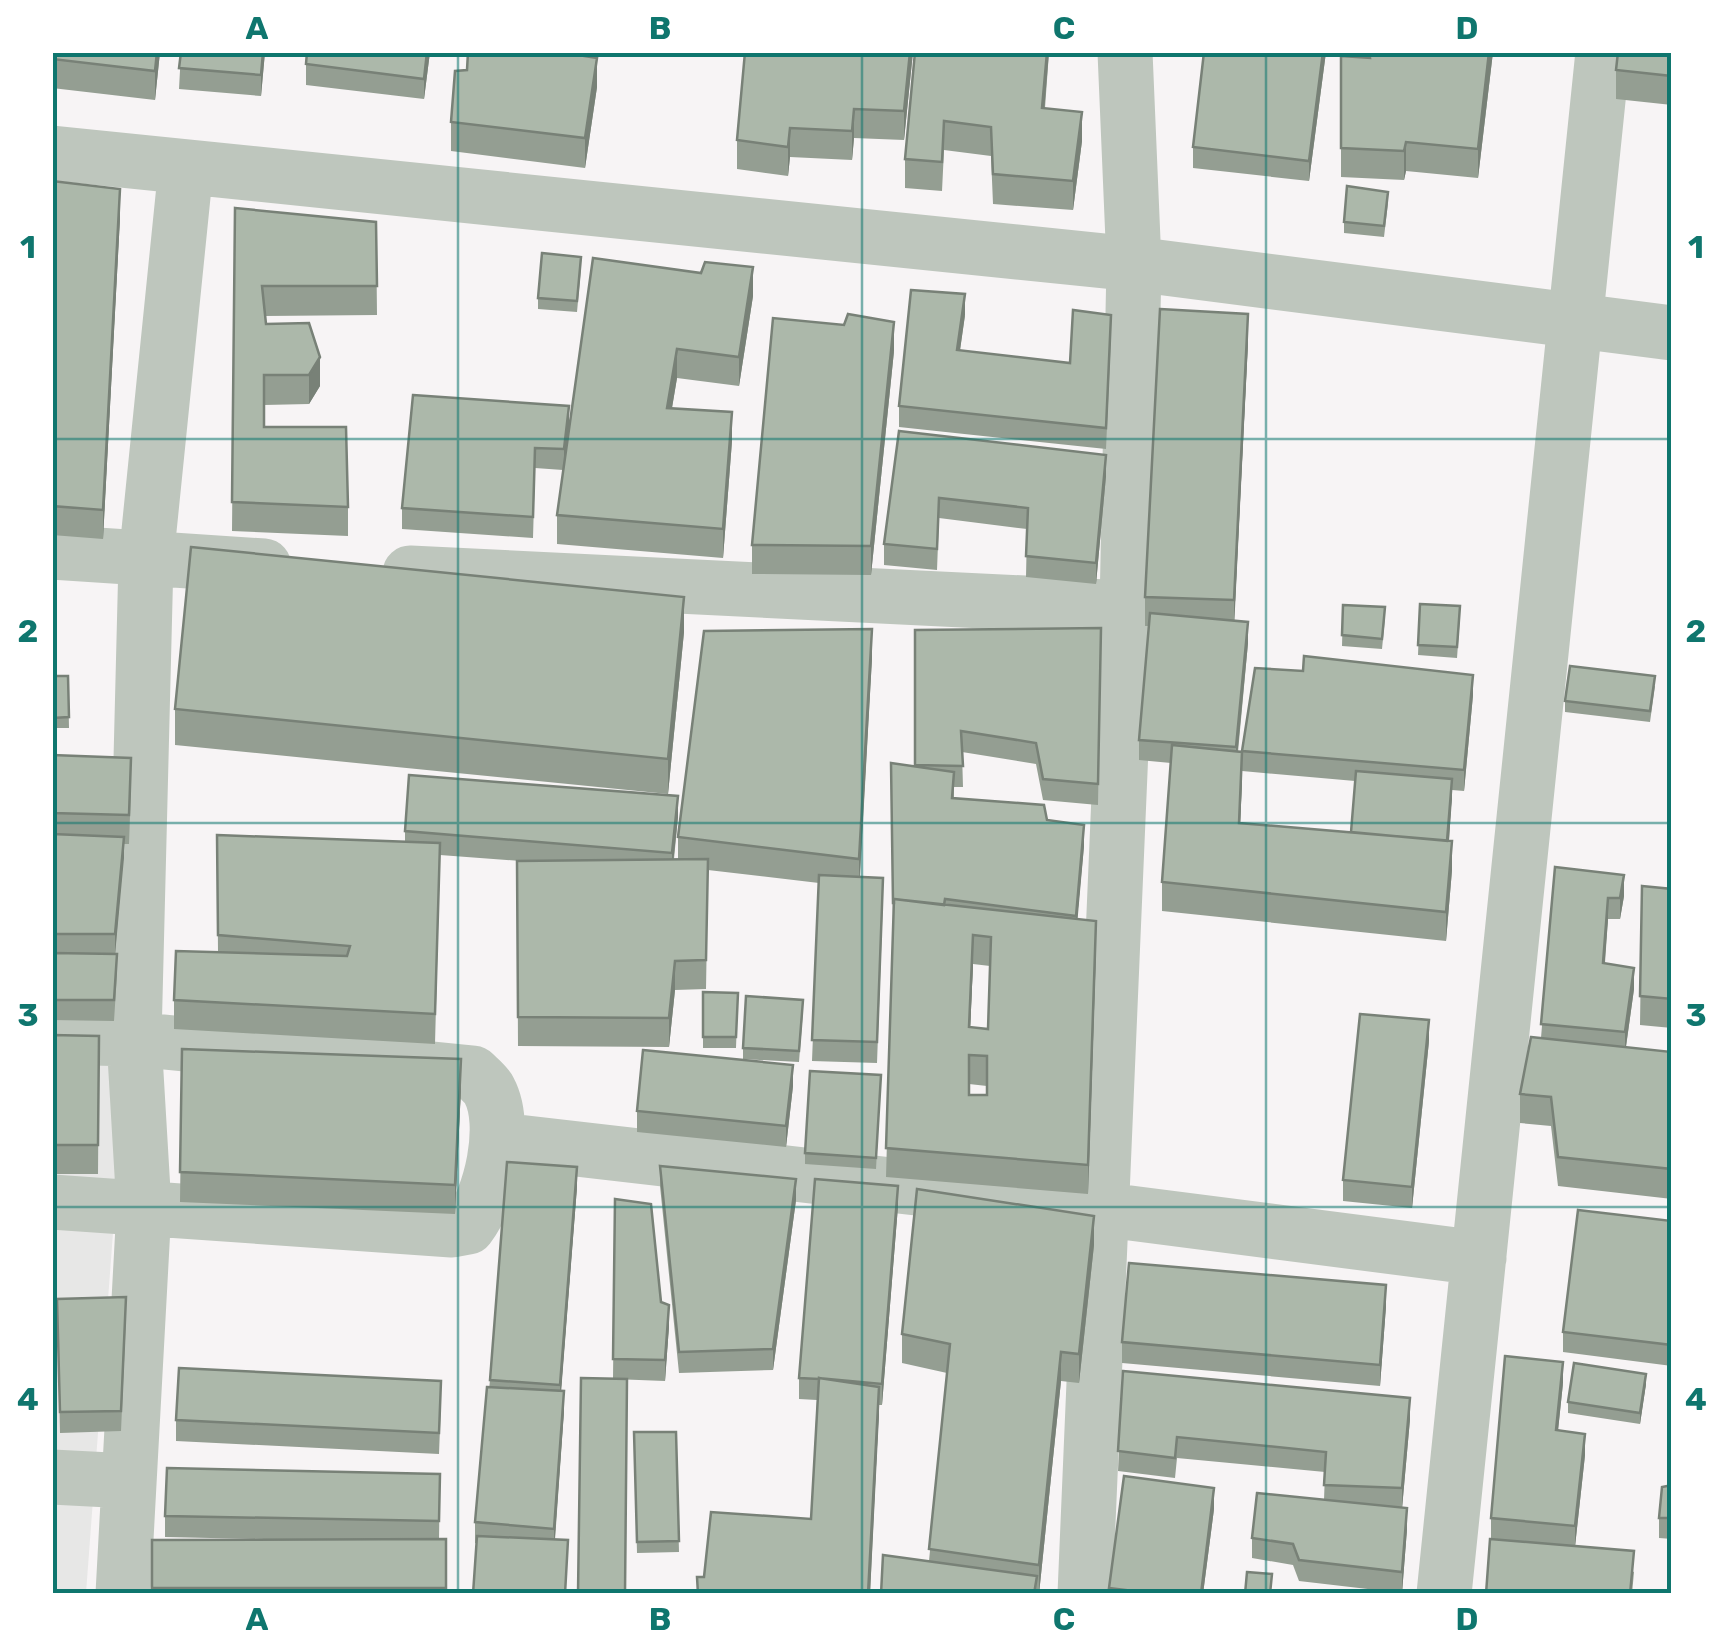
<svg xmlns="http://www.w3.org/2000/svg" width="1724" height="1646" font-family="Rubik,sans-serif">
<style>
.built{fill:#e7e7e6}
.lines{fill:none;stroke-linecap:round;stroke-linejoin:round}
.street{stroke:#bec6bd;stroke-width:55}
.wall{fill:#949e92;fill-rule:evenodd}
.shaded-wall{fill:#788177}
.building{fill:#acb8aa;stroke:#788177;stroke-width:2.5;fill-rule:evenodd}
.grid{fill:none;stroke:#0f766e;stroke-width:2.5;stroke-opacity:0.55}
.neatline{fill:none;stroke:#0f766e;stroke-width:4}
.grid-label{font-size:32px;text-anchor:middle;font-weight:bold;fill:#0f766e}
</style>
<rect width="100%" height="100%" fill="#f7f4f5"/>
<path class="built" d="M53 964 133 966 86 1593 53 1594Z"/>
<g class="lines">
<path class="street" d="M52 153 1134 264 1672 333
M52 552 264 566
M410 573 1127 608
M52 1037 134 1039 473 1073C478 1078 486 1084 489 1090 508 1125 491 1197 468 1227L452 1230 52 1202
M499 1140 1099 1209 1479 1258
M52 1477 129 1481
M123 1594 144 1208 134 1039 146 560 186 167
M1085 1594 1127 608 1134 264 1125 52
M1444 1594 1603 52"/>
</g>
<path class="wall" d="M52 52H160L155 100 52 88Z
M181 52H265L261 96 179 89Z
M430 52 424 99 306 85V64Z
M468 52H582V56L597 87 585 168 451 151V122L467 70Z
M745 52H913L904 140 854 138 852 160 790 157 788 176 737 169V140Z
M915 52H1049L1045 108 1082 141 1073 210 993 204 991 156 944 150 942 191 905 188V159Z
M1204 52H1326L1309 181 1193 168V147Z
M1493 52 1478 178 1406 171 1404 180 1341 177V56L1369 58Z
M1672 52V105L1616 99V70Z
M52 181 120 218 103 539 52 535Z
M1388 203 1384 237 1344 233V222Z
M235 208 376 222 377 315 265 316 266 324 320 386 309 404 264 405V427L348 507V536L232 531Z
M593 258 753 296 739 386 677 378 672 408 732 441 723 558 557 544V515L563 470 535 468 533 538 402 529V508L569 427Z
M581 268 577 312 538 309V298Z
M965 315 960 350 1070 363 1111 336 1106 449 899 427V406Z
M1248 343 1234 621 1248 643 1238 752 1242 781 1240 823 1351 832 1355 781 1242 771V751L1473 695 1464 791 1452 790 1449 841 1452 870 1446 941 1162 911V882L1171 763 1139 760V740L1149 626H1145V597Z
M894 351 871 575 752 574V545Z
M899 431 1106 476 1096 584 1026 577 1027 529 939 518 937 570 884 565V544Z
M1420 604 1460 617 1457 658 1418 655Z
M1343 605 1385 618 1382 649 1342 646Z
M1101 628 1098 805 1043 800 1036 764 962 752 963 787H954V798L1047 820 1084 846 1077 919 1096 950 1088 1194 886 1177 893 924 891 763 915 766V630ZM973 964 990 966 988 1029 970 1027ZM969 1084 987 1086V1095H969Z
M684 632 668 794 175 745V709Z
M872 658 860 877 883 899 877 1063 812 1061 819 883 708 870 706 989 675 990 669 1047 518 1046 517 861H521L440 855 435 1044 174 1029V1000L218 952 217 835 405 842V831L678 817 674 859H678V837Z
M52 676H68L69 728H52Z
M1655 686 1650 722 1565 712V701Z
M52 755 131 787 129 844H124L115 954 117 974 114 1021 52 1020Z
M1555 867 1624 896 1620 919H1608L1605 963 1634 989 1626 1047 1672 1052V1199L1558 1186 1551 1126 1520 1123V1094L1541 1038Z
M1642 886 1672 889V1028L1640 1025Z
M703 992 738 993 736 1048H703Z
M803 1011 799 1062 743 1059V1048Z
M52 1035 99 1036 98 1174H52Z
M1429 1041 1412 1208 1343 1201V1180Z
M182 1049 461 1088 455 1214 180 1202Z
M881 1075 876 1169 805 1164V1153Z
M793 1086 786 1147 637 1132V1111Z
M660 1166 796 1200 773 1370 679 1373 660 1186Z
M577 1187 561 1390 564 1411 555 1540 568 1561 475 1543V1522L490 1380Z
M615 1199 661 1302 669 1326 665 1381 613 1379Z
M898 1206 882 1405H879L870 1594H697L704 1577 811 1519 817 1400 799 1399V1378Z
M1672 1221V1366L1563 1352V1332Z
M1094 1245 1079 1383 1061 1381 1039 1594H881L929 1561 947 1373 902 1363V1334Z
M57 1299 126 1318 121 1431 60 1433Z
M1386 1306 1380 1386 1122 1363V1342Z
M1123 1371 1410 1419 1402 1508 1407 1529 1402 1593 1299 1581 1293 1565 1252 1558V1538L1324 1500 1325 1472 1177 1458 1175 1478 1118 1471Z
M1563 1383 1558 1430 1585 1455 1575 1546 1634 1572 1632 1594H1486L1491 1539V1518Z
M1646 1384 1640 1424 1568 1413V1402Z
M441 1402 439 1454 176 1441V1420Z
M634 1432H676L679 1552 637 1553Z
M440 1474 439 1539H446V1594H152V1540H309L165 1537V1516Z
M1672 1485V1539L1659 1538V1518Z
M1214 1509 1203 1594H1109V1588Z"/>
<path class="shaded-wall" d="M157 52H160L155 100V71Z
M263 52H265L261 96V75Z
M427 52H430L424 99V79Z
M910 52H913L904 140V111Z
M1047 52H1049L1042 137V108Z
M1323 52H1326L1309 181V161Z
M1489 52H1493L1478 178V149Z
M597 58V87L585 168V138Z
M854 109V138L852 160V131Z
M1082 112V141L1073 210V181Z
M790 128V157L788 176V147Z
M1406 142V171L1404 180V151Z
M120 189V218L103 539V510Z
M753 267V296L739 386V357Z
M965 294V315L957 371V350Z
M1248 314V343L1234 629V600Z
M894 322V351L871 575V546Z
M677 349V378L667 437V408Z
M320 357V386L309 404V375Z
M569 406V427L564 470V449Z
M732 412V441L723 558V529Z
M1106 455V476L1096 584V563Z
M684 597V632L668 794V759Z
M1248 622V643L1236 768V747Z
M872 629V658L859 888V859Z
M1473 675V695L1464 791V770Z
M1242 752V781L1239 852V823Z
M1452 779V799L1447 866V845Z
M678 796V817L672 873V853Z
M1084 825V846L1076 937V916Z
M124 837V858L115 955V934Z
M1452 841V870L1446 941V912Z
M1624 875V896L1620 919V898Z
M1608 898V919L1603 984V963Z
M1096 921V950L1088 1194V1165Z
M973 935V964L969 1056V1027Z
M675 961V990L669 1047V1018Z
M1634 968V989L1625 1053V1032Z
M1429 1020V1041L1412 1208V1187Z
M461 1059V1088L455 1214V1185Z
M793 1065V1086L786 1147V1126Z
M577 1167V1187L560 1406V1385Z
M796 1179V1200L773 1370V1349Z
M898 1186V1206L882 1405V1384Z
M1094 1216V1245L1079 1383V1354Z
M1386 1285V1306L1380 1386V1365Z
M669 1305V1326L665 1381V1360Z
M1061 1352V1381L1039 1594V1565Z
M1563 1362V1383L1556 1450V1430Z
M1646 1374V1384L1640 1424V1413Z
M879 1387V1416L870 1594H868Z
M564 1391V1411L554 1550V1529Z
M1410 1398V1419L1402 1509V1488Z
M1585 1434V1455L1575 1547V1526Z
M1214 1488V1509L1203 1594H1201Z
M1407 1508V1529L1402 1593V1572Z"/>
<path class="building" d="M52 52H157L155 71 52 59Z
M181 52H263L261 75 179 68Z
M307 52H427L424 79 306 64Z
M468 52H559L597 58 585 138 451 122 455 71 467 70Z
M745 52H910L904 111 854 109 852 131 790 128 788 147 737 140Z
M915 52H1047L1042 108 1082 112 1073 181 993 174 991 127 944 121 942 162 905 159Z
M1204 52H1323L1309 161 1193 147Z
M1369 52H1489L1478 149 1406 142 1404 151 1341 148V56L1370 58Z
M1618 52H1672V76L1616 70Z
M52 181 120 189 103 510 52 506Z
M1347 186 1388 192 1384 226 1344 222Z
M235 208 376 222 377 286H262L266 324 309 323 320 357 309 375H264V427H346L348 507 232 502Z
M542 253 581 257 577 301 538 298Z
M593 258 701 273 705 262 753 267 739 357 677 349 667 408 732 412 723 529 557 515Z
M911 290 965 294 957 350 1070 363 1073 310 1111 315 1106 428 899 406Z
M1160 309 1248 314 1234 600 1145 597Z
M848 314 894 322 871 546 752 545 773 318 844 325Z
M413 395 569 406 564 449 535 448 533 517 402 508Z
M899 431 1106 455 1096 563 1026 556 1028 508 939 498 937 549 884 544Z
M191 547 684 597 668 759 175 709Z
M1420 604 1460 606 1457 647 1418 645Z
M1343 605 1385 607 1382 639 1342 635Z
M1150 613 1248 622 1236 747 1139 740Z
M1101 628 1098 784 1043 779 1036 743 961 731 963 766 915 765V630Z
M872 629 859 859 678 837 704 631Z
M1304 656 1473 675 1464 770 1242 751 1255 668 1303 671Z
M1570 666 1655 676 1650 711 1565 701Z
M52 676H68L69 717 52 718Z
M1172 745 1242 752 1239 823 1452 841 1446 912 1162 882Z
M52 755 131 758 129 815 52 813Z
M891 763 954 772 952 798 1044 805 1047 820 1084 825 1076 916 945 899 944 905 894 899V903H893Z
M1356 771 1452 779 1447 841 1351 832Z
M409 775 678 796 672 853 405 831Z
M52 834 124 837 115 934H52Z
M217 835 440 843 435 1014 174 1000 176 951 347 956 350 946 218 935Z
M708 859 706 960 675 961 669 1018 518 1017 517 861Z
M1555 867 1624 875 1620 898H1608L1603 963 1634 968 1625 1032 1541 1024Z
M819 875 883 878 877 1042 812 1040Z
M1642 886 1672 889V999L1640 996Z
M894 899 1096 921 1088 1165 886 1148ZM973 935 991 937 988 1029 969 1027ZM969 1055 987 1056V1095H969Z
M52 953 117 954 114 1000H52Z
M703 992 738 993 736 1037H703Z
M746 996 803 1000 799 1051 743 1048Z
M1360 1014 1429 1020 1412 1187 1343 1180Z
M52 1035 99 1036 98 1145H52Z
M1531 1037 1672 1052V1169L1558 1157 1551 1097 1520 1094Z
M182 1049 461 1059 455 1185 180 1172Z
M643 1050 793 1065 786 1126 637 1111Z
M810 1071 881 1075 876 1158 805 1153Z
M507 1162 577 1167 560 1385 490 1380Z
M660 1166 796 1179 773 1349 679 1352Z
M815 1179 898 1186 882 1384 819 1378V1379L799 1378Z
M917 1189 1094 1216 1079 1354 1061 1352 1039 1565 929 1549 950 1344 902 1334Z
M615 1199 651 1204 661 1302 669 1305 665 1360 613 1359Z
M1578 1210 1672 1221V1345L1563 1332Z
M1129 1263 1386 1285 1380 1365 1122 1342Z
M126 1297 121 1411 60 1412 57 1299Z
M1505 1356 1563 1362 1556 1430 1585 1434 1575 1526 1491 1518Z
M1574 1363 1646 1374 1640 1413 1568 1402Z
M179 1368 441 1381 439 1433 176 1420Z
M1123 1371 1410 1398 1402 1488 1324 1485 1326 1452 1177 1437 1175 1458 1118 1451Z
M581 1378 627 1379 625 1594H578Z
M819 1378 879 1387 868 1594H698L697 1577H704L711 1512 811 1519Z
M487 1387 564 1391 554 1529 475 1522Z
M634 1432H676L679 1541 637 1542Z
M167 1468 440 1474 439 1521 165 1516Z
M1124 1476 1214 1488 1201 1594H1158L1109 1588Z
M1672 1485V1518H1659L1662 1487Z
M1257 1493 1407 1508 1402 1572 1299 1560 1293 1544 1252 1538Z
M477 1536 568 1540 565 1594H473Z
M446 1539V1588H152V1540Z
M1490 1539 1634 1551 1630 1594H1486Z
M883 1555 1037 1576 1034 1594H881Z
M1247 1572 1272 1574 1270 1594H1245Z"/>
<path class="grid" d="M458 52V1594M862 52V1594M1266 52V1594M52 439H1672M52 823H1672M52 1207H1672"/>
<rect width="1724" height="1646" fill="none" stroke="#ffffff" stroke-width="110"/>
<rect x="55" y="55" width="1614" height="1536" class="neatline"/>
<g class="grid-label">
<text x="257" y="39">A</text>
<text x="660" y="39">B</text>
<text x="1064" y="39">C</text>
<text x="1467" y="39">D</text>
<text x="28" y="258">1</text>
<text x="1696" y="258">1</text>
<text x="28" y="642">2</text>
<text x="1696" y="642">2</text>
<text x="28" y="1026">3</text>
<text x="1696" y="1026">3</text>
<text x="28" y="1410">4</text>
<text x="1696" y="1410">4</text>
<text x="257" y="1630">A</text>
<text x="660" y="1630">B</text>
<text x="1064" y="1630">C</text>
<text x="1467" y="1630">D</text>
</g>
</svg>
